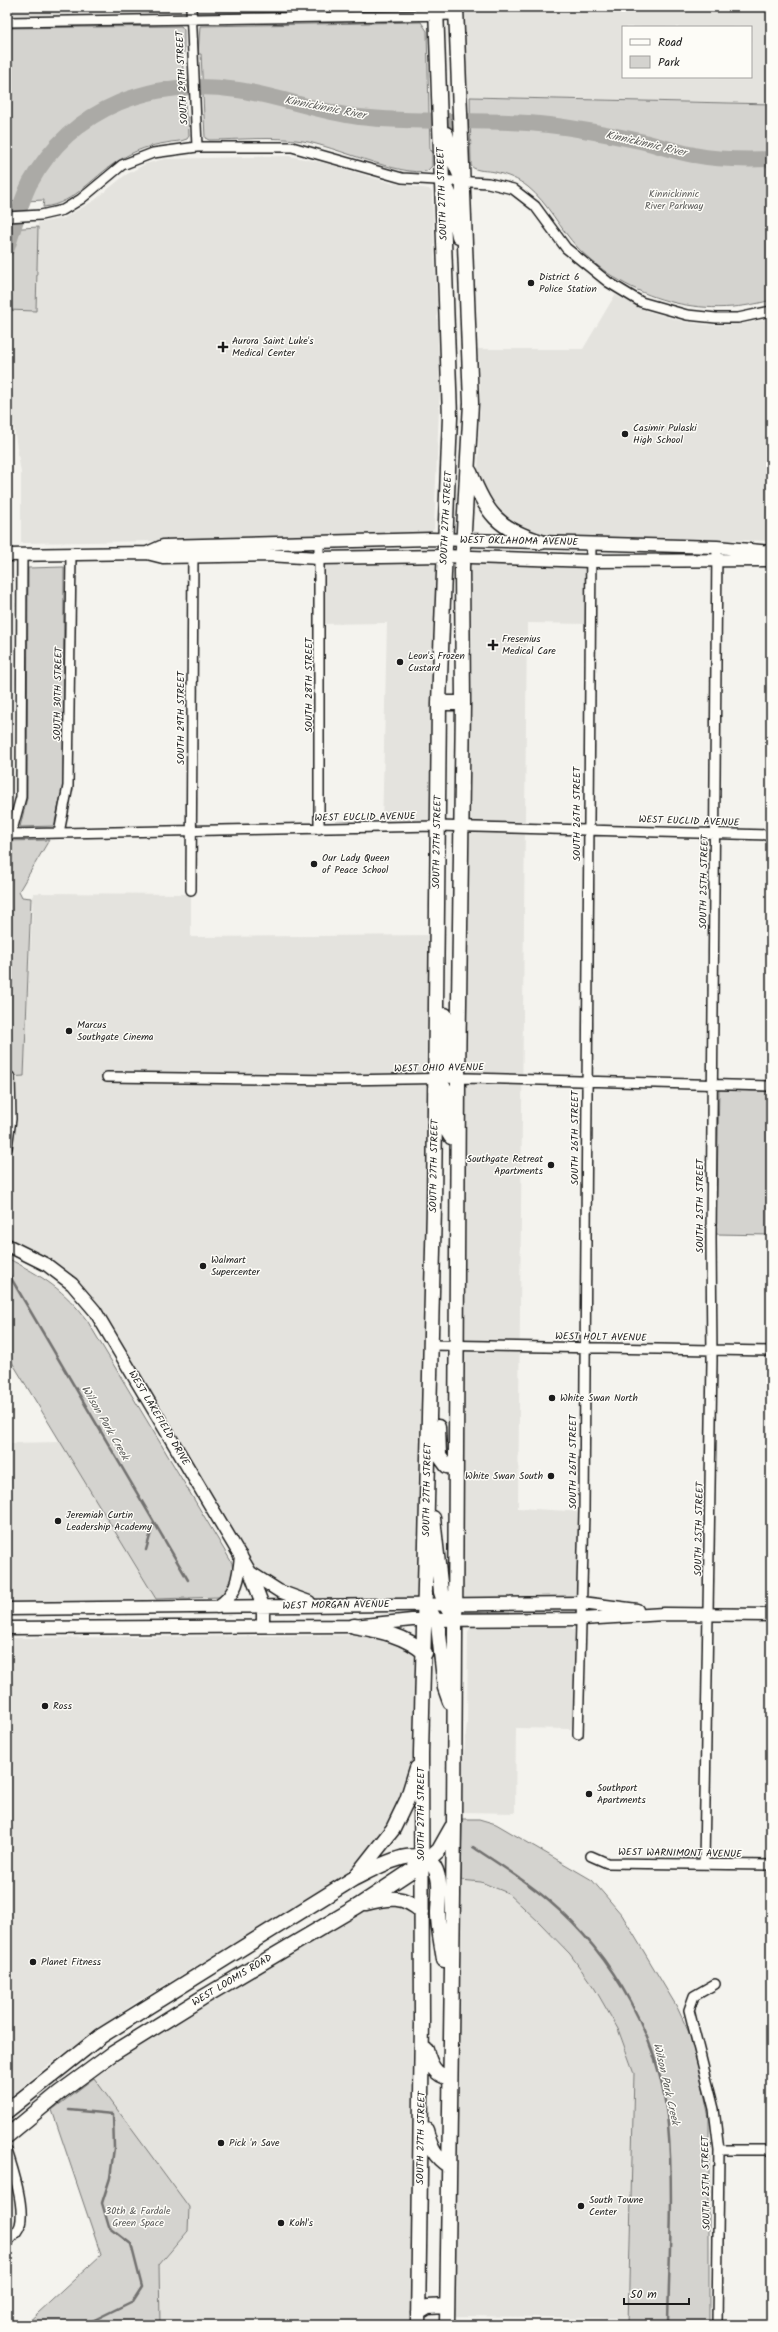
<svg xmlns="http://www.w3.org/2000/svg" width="778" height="2332" font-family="Kalam,sans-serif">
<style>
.built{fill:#e4e3de;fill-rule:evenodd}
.green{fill:#d4d3cf;stroke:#787876}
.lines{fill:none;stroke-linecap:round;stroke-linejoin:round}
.stream{stroke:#72716f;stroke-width:2.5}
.river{stroke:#abaaa6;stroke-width:16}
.street-casing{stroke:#1c1c1c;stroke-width:12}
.secondary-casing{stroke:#1c1c1c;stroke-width:15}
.primary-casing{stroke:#1c1c1c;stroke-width:17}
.street{stroke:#fdfcf7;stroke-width:9}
.secondary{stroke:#fdfcf7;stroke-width:12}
.primary{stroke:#fdfcf7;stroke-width:14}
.poi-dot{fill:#1c1c1c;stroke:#fdfcf7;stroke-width:1.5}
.labels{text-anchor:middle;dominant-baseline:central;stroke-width:3;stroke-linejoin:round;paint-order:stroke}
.street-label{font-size:10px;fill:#1c1c1c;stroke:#fdfcf7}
.park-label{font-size:10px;fill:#5c5c5b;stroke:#fdfcf7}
.poi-label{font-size:10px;fill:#1c1c1c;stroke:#fdfcf7;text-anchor:start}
.water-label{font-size:11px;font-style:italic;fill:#5c5c5a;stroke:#fdfcf7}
</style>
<rect width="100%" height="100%" fill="#f4f3ee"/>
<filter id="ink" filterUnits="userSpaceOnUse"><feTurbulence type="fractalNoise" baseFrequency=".025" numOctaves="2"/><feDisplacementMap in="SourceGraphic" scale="8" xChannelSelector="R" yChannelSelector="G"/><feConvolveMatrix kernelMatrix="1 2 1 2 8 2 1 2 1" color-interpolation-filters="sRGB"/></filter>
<g filter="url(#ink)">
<path class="built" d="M7 7H436L435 16 7 23Z
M456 7H771V104L470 97 460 88ZM623 27H751V77H623Z
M289 156 325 163 391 183 429 189 432 192 440 385 434 529 429 533 227 540 21 543V473L7 384V310H36L38 223 64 218 95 200 124 176 145 164 164 159Z
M615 295 647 311 685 322 710 325 743 324 771 318V541L543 535 529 532 494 512 478 475 480 394 478 349H583Z
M443 556 437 826 382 828 387 623 320 624 319 558Z
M462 557 590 561V624L527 623 518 1508 584 1512 582 1603 454 1604Z
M33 893 191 894V937L437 935 426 1604 320 1606 250 1572 72 1284 7 1245V1148L10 1077 24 1076Z
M62 1442 156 1600 7 1603V1443Z
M472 1625H567L574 1630V1702L571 1729 516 1728 515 1813 462 1812V1771L467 1723 468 1632Z
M372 1635 413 1651 415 1655 414 1746 412 1765 408 1783 387 1830 358 1864 346 1875 135 2003 49 2064 7 2100V1638Z
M461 1880 481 1882 508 1893 539 1922 570 1954 595 1989 618 2029 634 2073 628 2318 455 2316Z
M391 1903 412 1910 414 1914 410 2325H160L159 2265 188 2232 94 2078 141 2045 356 1915 375 1906Z"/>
<path class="green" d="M421 22 427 31 430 150 432 151V166L427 171C401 177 334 146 303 141 273 136 239 140 209 140L205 138 201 54H198L200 26Z
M181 26 184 30V55H182L186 117H188L189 136 187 139C181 142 173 141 166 143 151 145 136 150 123 158 95 173 76 204 43 207L44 200 7 202V28Z
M470 97 771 104V300C702 320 629 300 578 248 560 229 548 203 528 187 518 179 507 175 495 172 487 170 477 172 471 166Z
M38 227 36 311 7 310V229Z
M64 567 63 787 54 826 20 827 27 798 28 568Z
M49 840 19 891 22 897 31 898 24 1076 7 1077V841Z
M719 1090 771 1091V1235L716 1234Z
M7 1258C42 1276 65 1290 88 1322L232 1563 234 1578 224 1595 219 1597 156 1599 7 1354Z
M462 1819H479L496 1824 592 1880 622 1915 677 2007 690 2035 701 2078 709 2118V2325H628L634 2073 618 2029 595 1989 570 1954 539 1922 508 1893 481 1882 461 1880Z
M94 2078 189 2207 188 2231 159 2265 160 2325H25L101 2255 52 2110Z"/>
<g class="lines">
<path class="stream" d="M8 1273 188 1580
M146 1550 154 1522
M473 1847C499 1864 525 1880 549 1901 614 1956 661 2040 668 2125 674 2191 669 2259 668 2325
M69 2110 113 2114 114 2148 110 2178 102 2203 109 2227 131 2244 142 2287 133 2301 84 2325"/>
<path class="river" d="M7 248C14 227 20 203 30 183 73 106 154 77 238 90 279 96 318 112 359 117 419 124 479 118 539 124 573 127 607 134 640 141 658 145 676 152 694 155 719 160 746 160 771 159"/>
<g class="street-casing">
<path id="street" d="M191 7 197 147
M7 22 456 15
M7 217 41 215 63 210 81 199 122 165 153 153 197 147H292L402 178 488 183 513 189 535 206 566 248 608 282 641 302 687 315 716 318H738L771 311
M319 542V829
M59 833 68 786 71 554
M7 834 437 826 771 835
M11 834 21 797 22 555
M191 890 193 551
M107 1077 337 1080 469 1078 771 1086
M7 1148 11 1119 10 1077
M431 1345 771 1351
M578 1734 584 1512 591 543
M591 1856 607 1863 771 1865
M704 1864 712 1360 711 1238 717 547
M715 1984 694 1996 689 2010 714 2109 719 2150 717 2325
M719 2150H771
M7 2151C13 2169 25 2207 20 2225 18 2232 12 2237 7 2242"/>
</g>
<g class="secondary-casing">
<path id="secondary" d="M147 553 163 546 431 539 717 547 771 552
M7 555 147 553 163 557 268 555 319 558 443 556 590 561 771 560
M7 1245 47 1265 72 1284 95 1311 250 1572 263 1606V1626
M251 1573 279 1591 309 1602
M217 1607C237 1595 239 1577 241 1556
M7 1609 582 1603 637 1610
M7 1628 354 1626 412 1620 582 1619 664 1614 771 1615"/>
</g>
<g class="primary-casing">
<path id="primary" d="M446 134 452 157 461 177
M446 187 452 200 459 236
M470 472C486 513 498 529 541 542
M439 703H463
M445 1015 448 1066 449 1071 458 1078
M436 1080 446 1090 448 1132 451 1137
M438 1427 439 1455 447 1466 454 1467
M433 1518 441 1592 445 1604 454 1619
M426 1604 438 1625 445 1688 450 1702
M354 1626C379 1630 406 1636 425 1653
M356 1876 393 1829 407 1800 417 1768
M366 1903C389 1897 404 1895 422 1912
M426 2050C430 2064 434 2075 450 2078
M7 2111 101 2036 353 1879C376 1868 429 1835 438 1877 441 1888 438 1902 438 1914 438 1929 442 1945 444 1960
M426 2130C430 2146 434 2157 449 2166
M7 2136 59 2093 112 2054 202 1998 358 1906 429 1859 439 1850 452 1827
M418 2313 428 2307 447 2306
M418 2325 422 2020 421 1754 434 1207 439 703 450 417 436 7
M447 2325 454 1824 458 1078 463 703 462 567 471 403 456 7"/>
</g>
<use href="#street" class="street"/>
<use href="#secondary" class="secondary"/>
<use href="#primary" class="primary"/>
</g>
</g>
<g class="poi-dot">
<circle cx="531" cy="283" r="4"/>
<path d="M221 341h4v4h4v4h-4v4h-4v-4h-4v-4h4z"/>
<circle cx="625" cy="434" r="4"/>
<path d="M491 639h4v4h4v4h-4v4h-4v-4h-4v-4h4z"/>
<circle cx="400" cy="662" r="4"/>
<circle cx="314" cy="864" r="4"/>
<circle cx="69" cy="1031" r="4"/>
<circle cx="551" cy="1165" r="4"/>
<circle cx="203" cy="1266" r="4"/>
<circle cx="552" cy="1398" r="4"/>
<circle cx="551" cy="1476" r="4"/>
<circle cx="58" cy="1521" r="4"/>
<circle cx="45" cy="1706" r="4"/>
<circle cx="589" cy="1794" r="4"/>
<circle cx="33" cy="1962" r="4"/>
<circle cx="221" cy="2143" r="4"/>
<circle cx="581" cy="2206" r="4"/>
<circle cx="281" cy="2223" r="4"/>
</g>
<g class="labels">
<g class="street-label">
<text transform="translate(182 78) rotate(-93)">SOUTH 29TH STREET</text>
<text transform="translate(442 194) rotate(-92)">SOUTH 27TH STREET</text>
<text transform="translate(446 518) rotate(-87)">SOUTH 27TH STREET</text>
<text transform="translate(519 541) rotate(1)">WEST OKLAHOMA AVENUE</text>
<text transform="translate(309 685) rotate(-90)">SOUTH 28TH STREET</text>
<text transform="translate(58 694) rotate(-89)">SOUTH 30TH STREET</text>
<text transform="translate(181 718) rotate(-90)">SOUTH 29TH STREET</text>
<text transform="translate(577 814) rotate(-90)">SOUTH 26TH STREET</text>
<text transform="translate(365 817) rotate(-1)">WEST EUCLID AVENUE</text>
<text transform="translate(689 821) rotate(2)">WEST EUCLID AVENUE</text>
<text transform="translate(437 842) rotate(-89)">SOUTH 27TH STREET</text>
<text transform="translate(704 882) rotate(-89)">SOUTH 25TH STREET</text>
<text transform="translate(439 1068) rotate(-1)">WEST OHIO AVENUE</text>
<text transform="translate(575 1138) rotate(-90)">SOUTH 26TH STREET</text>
<text transform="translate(434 1166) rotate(-89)">SOUTH 27TH STREET</text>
<text transform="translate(700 1206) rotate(-90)">SOUTH 25TH STREET</text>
<text transform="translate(601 1337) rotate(1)">WEST HOLT AVENUE</text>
<text transform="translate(159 1418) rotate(59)">WEST LAKEFIELD DRIVE</text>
<text transform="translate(573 1462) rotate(-90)">SOUTH 26TH STREET</text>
<text transform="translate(427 1490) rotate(-89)">SOUTH 27TH STREET</text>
<text transform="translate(699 1529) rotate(-89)">SOUTH 25TH STREET</text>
<text transform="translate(336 1605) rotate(-1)">WEST MORGAN AVENUE</text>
<text transform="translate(421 1814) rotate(-90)">SOUTH 27TH STREET</text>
<text transform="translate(680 1853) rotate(1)">WEST WARNIMONT AVENUE</text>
<text transform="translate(232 1980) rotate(-31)">WEST LOOMIS ROAD</text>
<text transform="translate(421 2138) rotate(-89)">SOUTH 27TH STREET</text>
<text transform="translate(706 2183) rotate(-91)">SOUTH 25TH STREET</text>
</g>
<g class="park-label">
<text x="674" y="194">Kinnickinnic<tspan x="674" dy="12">River Parkway</tspan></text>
<text x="138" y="2211">30th &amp; Fardale<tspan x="138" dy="12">Green Space</tspan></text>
</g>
<g class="poi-label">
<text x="539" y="277">District 6<tspan x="539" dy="12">Police Station</tspan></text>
<text x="232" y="341">Aurora Saint Luke's<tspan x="232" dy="12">Medical Center</tspan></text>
<text x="633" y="428">Casimir Pulaski<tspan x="633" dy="12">High School</tspan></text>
<text x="502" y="639">Fresenius<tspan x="502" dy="12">Medical Care</tspan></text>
<text x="408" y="656">Leon's Frozen<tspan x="408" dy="12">Custard</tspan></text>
<text x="322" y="858">Our Lady Queen<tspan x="322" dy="12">of Peace School</tspan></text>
<text x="77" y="1025">Marcus<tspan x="77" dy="12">Southgate Cinema</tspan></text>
<text x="543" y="1159" text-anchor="end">Southgate Retreat<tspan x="543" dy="12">Apartments</tspan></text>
<text x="211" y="1260">Walmart<tspan x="211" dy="12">Supercenter</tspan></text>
<text x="560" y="1398">White Swan North</text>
<text x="543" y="1476" text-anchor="end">White Swan South</text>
<text x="66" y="1515">Jeremiah Curtin<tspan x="66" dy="12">Leadership Academy</tspan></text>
<text x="53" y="1706">Ross</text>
<text x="597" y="1788">Southport<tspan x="597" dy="12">Apartments</tspan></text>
<text x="41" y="1962">Planet Fitness</text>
<text x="229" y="2143">Pick 'n Save</text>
<text x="589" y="2200">South Towne<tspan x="589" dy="12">Center</tspan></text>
<text x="289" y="2223">Kohl's</text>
</g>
<g class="water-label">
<text transform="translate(325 108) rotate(11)">Kinnickinnic River</text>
<text transform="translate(646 144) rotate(13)">Kinnickinnic River</text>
<text transform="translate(105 1423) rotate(60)">Wilson Park Creek</text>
<text transform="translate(666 2084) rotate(77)">Wilson Park Creek</text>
</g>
</g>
<rect width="778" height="2332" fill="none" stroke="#fdfcf7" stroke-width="24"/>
<rect x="12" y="12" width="754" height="2308" fill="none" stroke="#1c1c1c" stroke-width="1.5" filter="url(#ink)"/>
<rect x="622" y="26" width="130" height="52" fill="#fdfcf7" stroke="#a3a29f"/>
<rect x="630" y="39" width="20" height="6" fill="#fdfcf7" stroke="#a3a29f"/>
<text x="658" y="46" font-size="12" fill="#1c1c1c">Road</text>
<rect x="630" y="56" width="20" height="12" fill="#d4d3cf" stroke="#a3a29f"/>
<text x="658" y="66" font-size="12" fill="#1c1c1c">Park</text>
<path d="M624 2298v6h65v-6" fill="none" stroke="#1c1c1c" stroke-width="2"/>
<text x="630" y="2298" font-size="12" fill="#1c1c1c" stroke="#fdfcf7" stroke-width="3" paint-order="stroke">50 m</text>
</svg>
